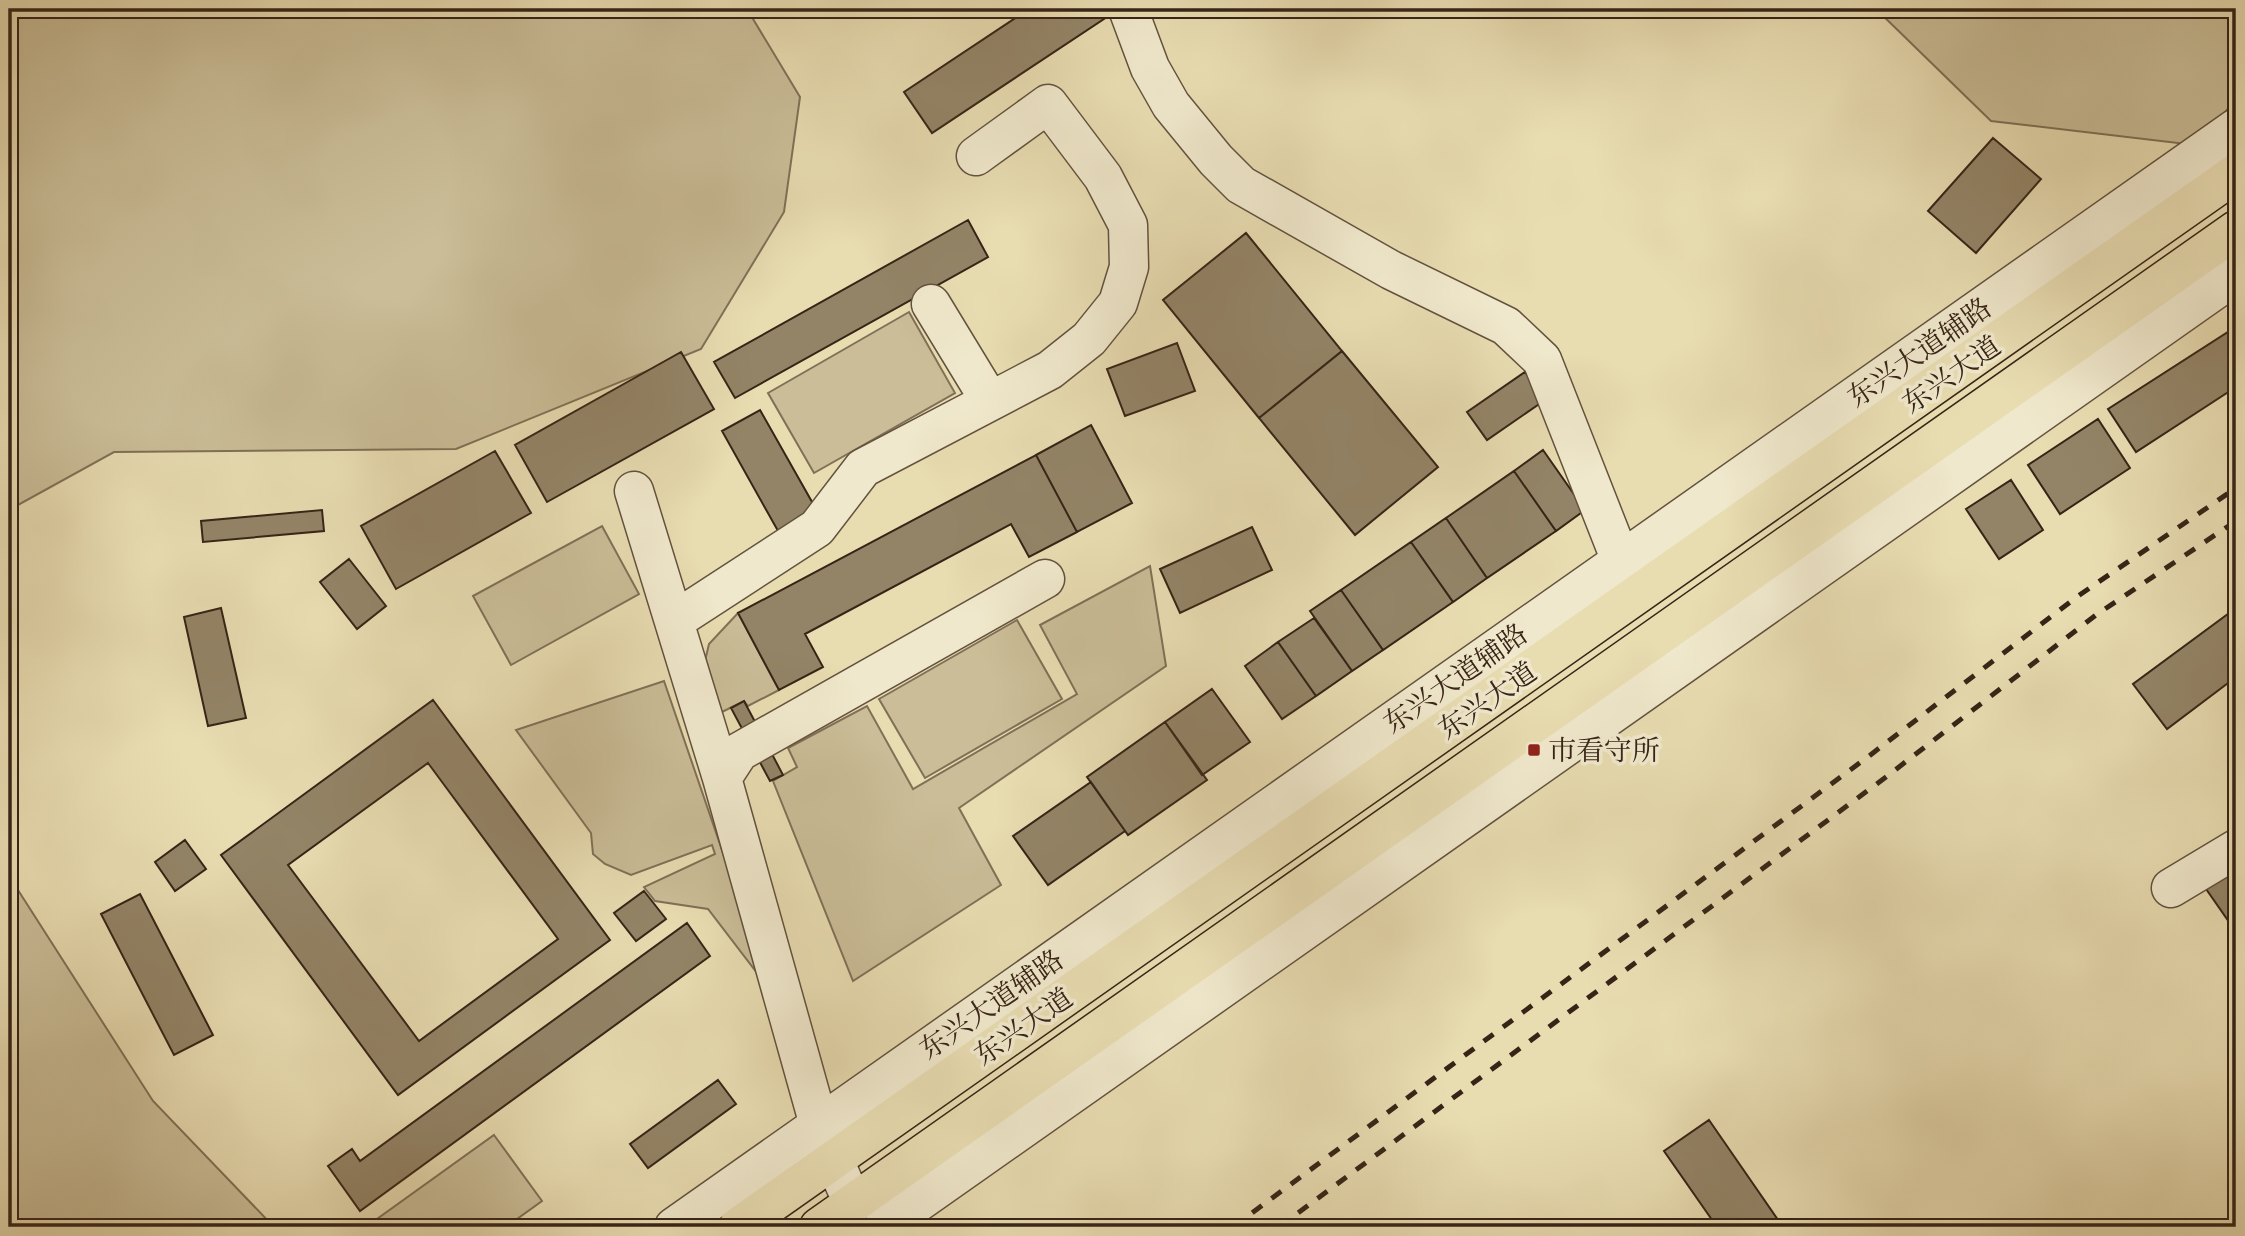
<svg xmlns="http://www.w3.org/2000/svg" width="2245" height="1236" font-family="'EB Garamond','Noto Serif SC',serif">
<style>
.green{fill:#cabd97;stroke:#807057;stroke-width:2}
.building{fill:#938467;stroke:#372417;stroke-width:2;fill-rule:evenodd}
.lines{fill:none;stroke-linecap:round;stroke-linejoin:round}
.minor-casing{stroke:#63523e;stroke-width:41}
.major-casing{stroke:#372417;stroke-width:41}
.minor{stroke:#f0e8cc;stroke-width:38}
.major{stroke:#e8dcb1;stroke-width:38}
.rail{stroke:#372417;stroke-width:5;stroke-dasharray:12 12;stroke-linecap:butt}
.poi-dot{fill:#8f2418;stroke:#f0e8cc;stroke-width:2.5}
.labels{text-anchor:middle;dominant-baseline:central;stroke-width:7;stroke-linejoin:round;paint-order:stroke}
.street-label{font-size:28px;fill:#372417;stroke:#f0e8cc}
.poi-label{font-size:28px;fill:#372417;stroke:#f0e8cc;text-anchor:start}
</style>
<rect width="100%" height="100%" fill="#e8dcb1"/>
<filter id="stains"><feTurbulence type="fractalNoise" baseFrequency=".00286" numOctaves="4"/><feColorMatrix values="0 0 0 0 .2 0 0 0 0 .09 0 0 0 0 .02 0 0 0 .5 -.17"/></filter>
<radialGradient id="worn" r=".72"><stop offset=".6" stop-color="#630" stop-opacity="0"/><stop offset="1" stop-color="#630" stop-opacity=".3"/></radialGradient>
<path class="green" d="M9 9H747L800 97 784 212 701 349 456 449 114 452 9 510Z
M1876 9H2236V96L2203 146 1991 121Z
M909 312 955 393 814 473 768 393Z
M602 526 639 594 511 665 473 596Z
M1150 566 1166 666 959 808 1001 885 853 981 773 781 797 767 788 748 867 706 913 789 1077 694 1040 625Z
M738 613 779 690 748 706 744 701 716 715 704 665 709 644Z
M1017 620 1062 699 925 778 879 699Z
M664 681 770 990 708 909 655 901 644 887 715 854 712 845 631 875 605 864 593 854 591 833 516 730Z
M9 876 153 1101 274 1227H9Z
M494 1135 542 1201 506 1227H372L370 1224Z"/>
<path class="building" d="M1029 9H1119L932 133 904 92Z
M1993 138 2041 179 1976 253 1928 211Z
M968 220 988 257 735 398 714 362Z
M1246 233 1342 351 1259 418 1163 300Z
M2228 332 2236 345V387L2136 452 2108 409Z
M1177 343 1195 391 1125 416 1107 369Z
M1342 351 1438 467 1355 535 1259 418Z
M681 352 714 409 547 502 515 445Z
M1525 372 1545 400 1487 440 1467 412Z
M760 410 816 509 778 531 722 431Z
M2098 419 2130 468 2060 514 2028 465Z
M1091 425 1132 503 1077 532 1036 455Z
M1543 450 1585 510 1556 531 1514 471Z
M495 451 531 513 396 589 361 526Z
M1036 455 1077 532 1029 557 1011 524 805 634 823 667 779 690 738 613Z
M1514 471 1556 531 1487 578 1446 518Z
M2011 480 2043 530 1999 559 1966 509Z
M322 510 324 531 203 542 201 521Z
M1446 518 1487 578 1453 602 1411 542Z
M1252 527 1272 570 1180 613 1160 569Z
M1411 542 1453 602 1383 650 1341 590Z
M349 559 386 606 357 629 320 582Z
M1341 590 1383 650 1352 671 1310 611Z
M221 608 246 718 208 726 184 617Z
M2236 608V677L2167 729 2133 684Z
M1314 618 1352 671 1316 696 1278 642Z
M1278 642 1316 696 1282 719 1245 666Z
M1212 689 1250 742 1202 775 1165 722Z
M433 700 610 940 398 1095 221 855ZM428 763 558 939 419 1041 288 865Z
M744 701 783 775 770 781 731 708Z
M1165 722 1207 780 1128 835 1087 777Z
M1091 782 1125 831 1048 885 1013 836Z
M185 840 206 869 175 891 155 862Z
M2236 863V932L2204 886Z
M644 891 666 919 636 941 614 913Z
M140 894 213 1035 174 1055 101 914Z
M687 923 710 956 360 1211 328 1166 352 1149 360 1161Z
M718 1080 736 1104 648 1168 630 1144Z
M1709 1120 1783 1227H1717L1664 1151Z"/>
<g class="lines">
<g class="minor-casing">
<path id="minor" d="M1128 9 1150 68 1171 105 1216 160 1241 185 1391 270 1506 326 1542 360 1621 561
M931 304 990 401
M634 491 722 778 819 1125 853 1204
M674 621 817 528 863 468 1050 370 1089 339 1118 303 1129 267 1128 225 1103 177 1048 104 976 156
M722 778 739 752 1045 579
M2171 888 2236 849
M674 1227 2236 128
M883 1227 2236 275"/>
</g>
<g class="major-casing">
<path id="major" d="M738 1227 2236 173
M819 1227 2236 230"/>
</g>
<use href="#minor" class="minor"/>
<use href="#major" class="major"/>
<path class="rail" d="M1233 1227 1869 756 2078 596 2236 488
M1279 1227 1886 777 2096 615 2236 521"/>
</g>
<rect class="poi-dot" x="1527" y="743" width="14" height="14" rx="3.5"/>
<g class="labels">
<g class="street-label">
<text transform="translate(1919 352) rotate(-35)">东兴大道辅路</text>
<text transform="translate(1951 374) rotate(-35)">东兴大道</text>
<text transform="translate(1455 678) rotate(-35)">东兴大道辅路</text>
<text transform="translate(1487 700) rotate(-35)">东兴大道</text>
<text transform="translate(991 1004) rotate(-35)">东兴大道辅路</text>
<text transform="translate(1023 1026) rotate(-35)">东兴大道</text>
</g>
<g class="poi-label">
<text x="1548" y="750">巿看守所</text>
</g>
</g>
<rect width="2245" height="1236" fill="none" stroke="#e8dcb1" stroke-width="35"/>
<rect x="10" y="10" width="2224" height="1215" fill="none" stroke="#372417" stroke-width="3.5"/>
<rect x="18" y="18" width="2210" height="1201" fill="none" stroke="#372417" stroke-width="2"/>
<rect width="100%" height="100%" filter="url(#stains)"/>
<rect width="100%" height="100%" fill="url(#worn)"/>
</svg>
